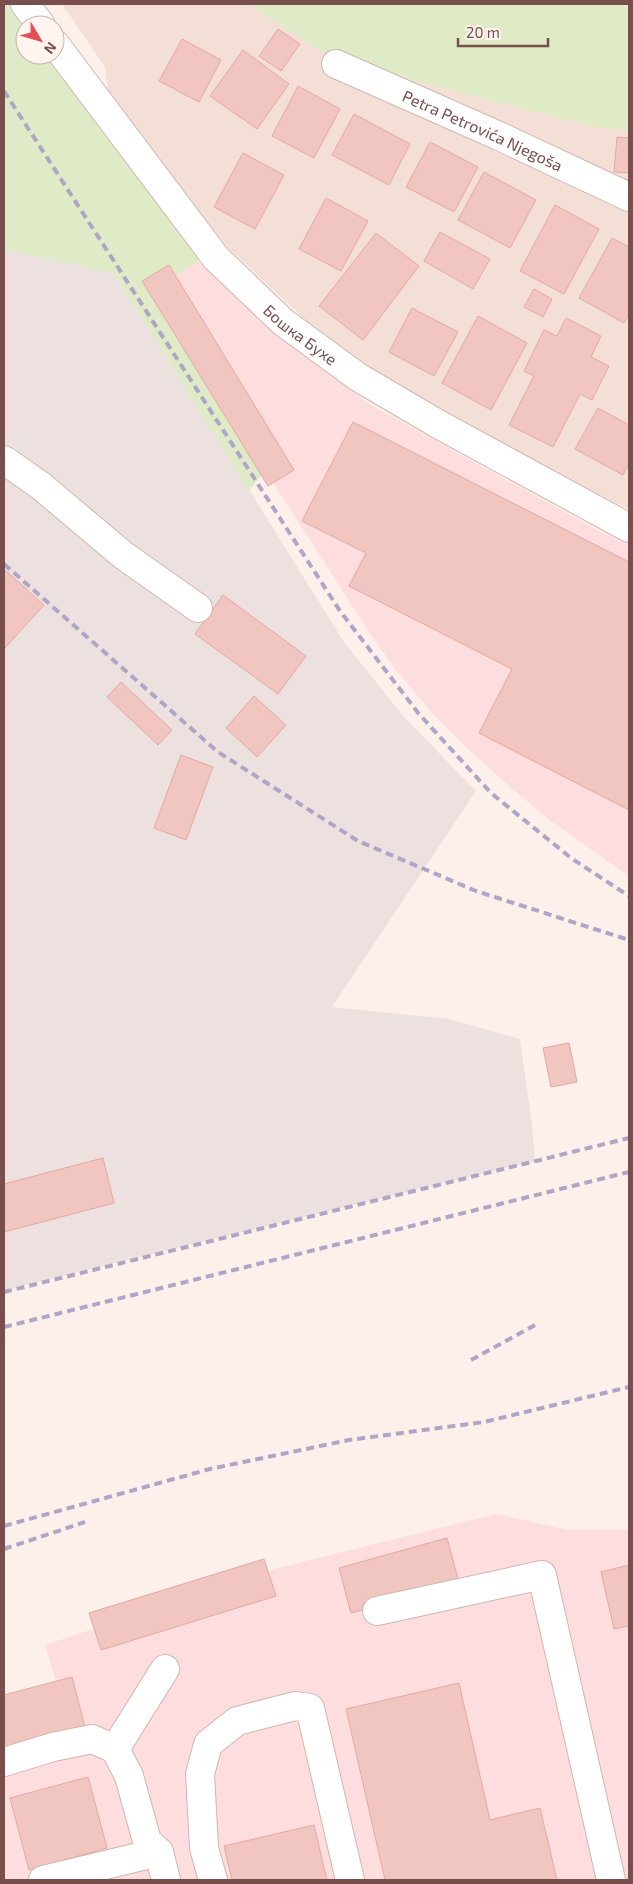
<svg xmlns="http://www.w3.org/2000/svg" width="633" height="1884" font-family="'Exo 2',sans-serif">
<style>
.residential{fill:#f4dfd7}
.commercial{fill:#fddddd}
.industrial{fill:#ece1df}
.green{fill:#dfebc6}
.building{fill:#f2c6c0;stroke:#e5a7a0}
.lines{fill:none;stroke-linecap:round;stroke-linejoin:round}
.minor-casing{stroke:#d2b6b0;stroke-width:30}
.minor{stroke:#fff;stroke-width:28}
.rail{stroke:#afa6c7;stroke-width:4;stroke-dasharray:8 5;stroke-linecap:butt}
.labels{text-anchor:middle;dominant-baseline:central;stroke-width:5;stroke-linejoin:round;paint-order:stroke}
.street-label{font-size:16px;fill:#784f4c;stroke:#fff4ef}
</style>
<rect width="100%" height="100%" fill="#fdefe9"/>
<path class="residential" d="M62 4H248L336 61 600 128 629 131V186L524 138 494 151 629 207V509L586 489 355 360 311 325 228 248 110 103 105 67Z"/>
<path class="commercial" d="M197 260 268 325 369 404 597 530 629 546V876L548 819 516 792 468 749 434 715 396 670 369 632 279 492 156 288Z
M496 1514 568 1530H629V1880H4V1714L62 1701 45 1645 271 1570Z"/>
<path class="industrial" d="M4 250 114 273 344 642 404 717 476 791 332 1007 449 1019 520 1039 532 1125 535 1161 4 1290Z"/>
<path class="green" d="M4 4H18L25 25V55H55L206 256 156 288 266 470 249 491 114 273 4 250Z
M248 4H629V131L600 128 336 61Z"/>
<path class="building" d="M278 29 300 44 281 71 259 56Z
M182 39 221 60 199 102 159 81Z
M243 50 289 84 257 129 210 96Z
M298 86 340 109 314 158 272 136Z
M354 114 410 144 389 185 332 155Z
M617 137 629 138V173L614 172Z
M430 142 478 167 454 212 406 187Z
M243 153 284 175 255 229 214 207Z
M484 172 536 200 510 248 458 220Z
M326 198 368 221 341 271 299 249Z
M555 205 599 229 564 294 520 271Z
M440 232 490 259 473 289 424 261Z
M376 233 419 266 363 340 319 306Z
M612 238 629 247V313L624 323 579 298Z
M169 265 294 470 268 486 142 281Z
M534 289 552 299 543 317 524 307Z
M412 308 458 332 434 376 389 352Z
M478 316 527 343 491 410 442 383Z
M566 318 601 336 591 357 609 366 592 400 580 394 553 447 509 425 534 376 524 371 544 330 557 336Z
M598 408 629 425V463L623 475 575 449Z
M353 422 629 562V810L479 733 512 669 349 586 366 553 302 521Z
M4 569 44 605 4 649Z
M223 595 306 656 278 694 195 634Z
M121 682 172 730 158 745 107 697Z
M254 696 286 725 257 757 226 728Z
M181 755 213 767 186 840 154 828Z
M569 1043 577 1082 551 1087 543 1048Z
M103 1158 114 1203 4 1232V1184Z
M447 1538 459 1583 351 1613 339 1568Z
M264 1559 276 1596 101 1650 89 1613Z
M629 1565V1626L614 1629 601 1572Z
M72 1677 85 1727 4 1748V1695Z
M459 1683 490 1820 540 1808 557 1880H385L346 1709Z
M88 1777 107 1848 29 1870 10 1798Z
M314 1825 327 1880H232L224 1846Z"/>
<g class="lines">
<g class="minor-casing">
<g id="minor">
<path d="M25 4 41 25"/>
<path id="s1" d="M55 44 216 258 283 322 358 377 438 424 629 528"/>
<path id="s2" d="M336 64 499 136 629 197"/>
<path d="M4 460 41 486 123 555 198 608"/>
<path d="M377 1611 542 1575 611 1880"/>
<path d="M165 1669 115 1749 129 1776 147 1841 159 1852 166 1880"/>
<path d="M4 1762 53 1747 92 1739 115 1749"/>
<path d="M43 1880 159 1852"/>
<path d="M213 1880 204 1848 200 1774 208 1744 237 1721 295 1706 310 1708 350 1880"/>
</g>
</g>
<use href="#minor" class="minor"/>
<path class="rail" d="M4 91 340 611 419 714 491 793 571 858 629 896
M4 564 218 752 358 841 476 891 629 940
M4 1292 629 1138
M4 1327 629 1172
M471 1360 537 1324
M4 1526 210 1469 349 1440 484 1422 629 1387
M4 1549 85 1522"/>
</g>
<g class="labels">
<g class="street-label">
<text stroke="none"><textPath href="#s2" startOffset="161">Petra Petrovića Njegoša</textPath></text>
<text stroke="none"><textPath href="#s1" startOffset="382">Бошка Бухе</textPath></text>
</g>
</g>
<rect width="633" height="1884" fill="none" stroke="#784f4c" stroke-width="10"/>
<g transform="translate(40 40) rotate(128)"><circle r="24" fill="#fff4ef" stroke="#c9b2ae"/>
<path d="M0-4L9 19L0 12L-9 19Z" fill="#e64e57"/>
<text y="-8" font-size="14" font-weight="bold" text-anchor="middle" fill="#784f4c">N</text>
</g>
<path d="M458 38v8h90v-8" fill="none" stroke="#784f4c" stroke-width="2.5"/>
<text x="466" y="38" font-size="15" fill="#784f4c" stroke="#fff4ef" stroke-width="4" paint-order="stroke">20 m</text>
</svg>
